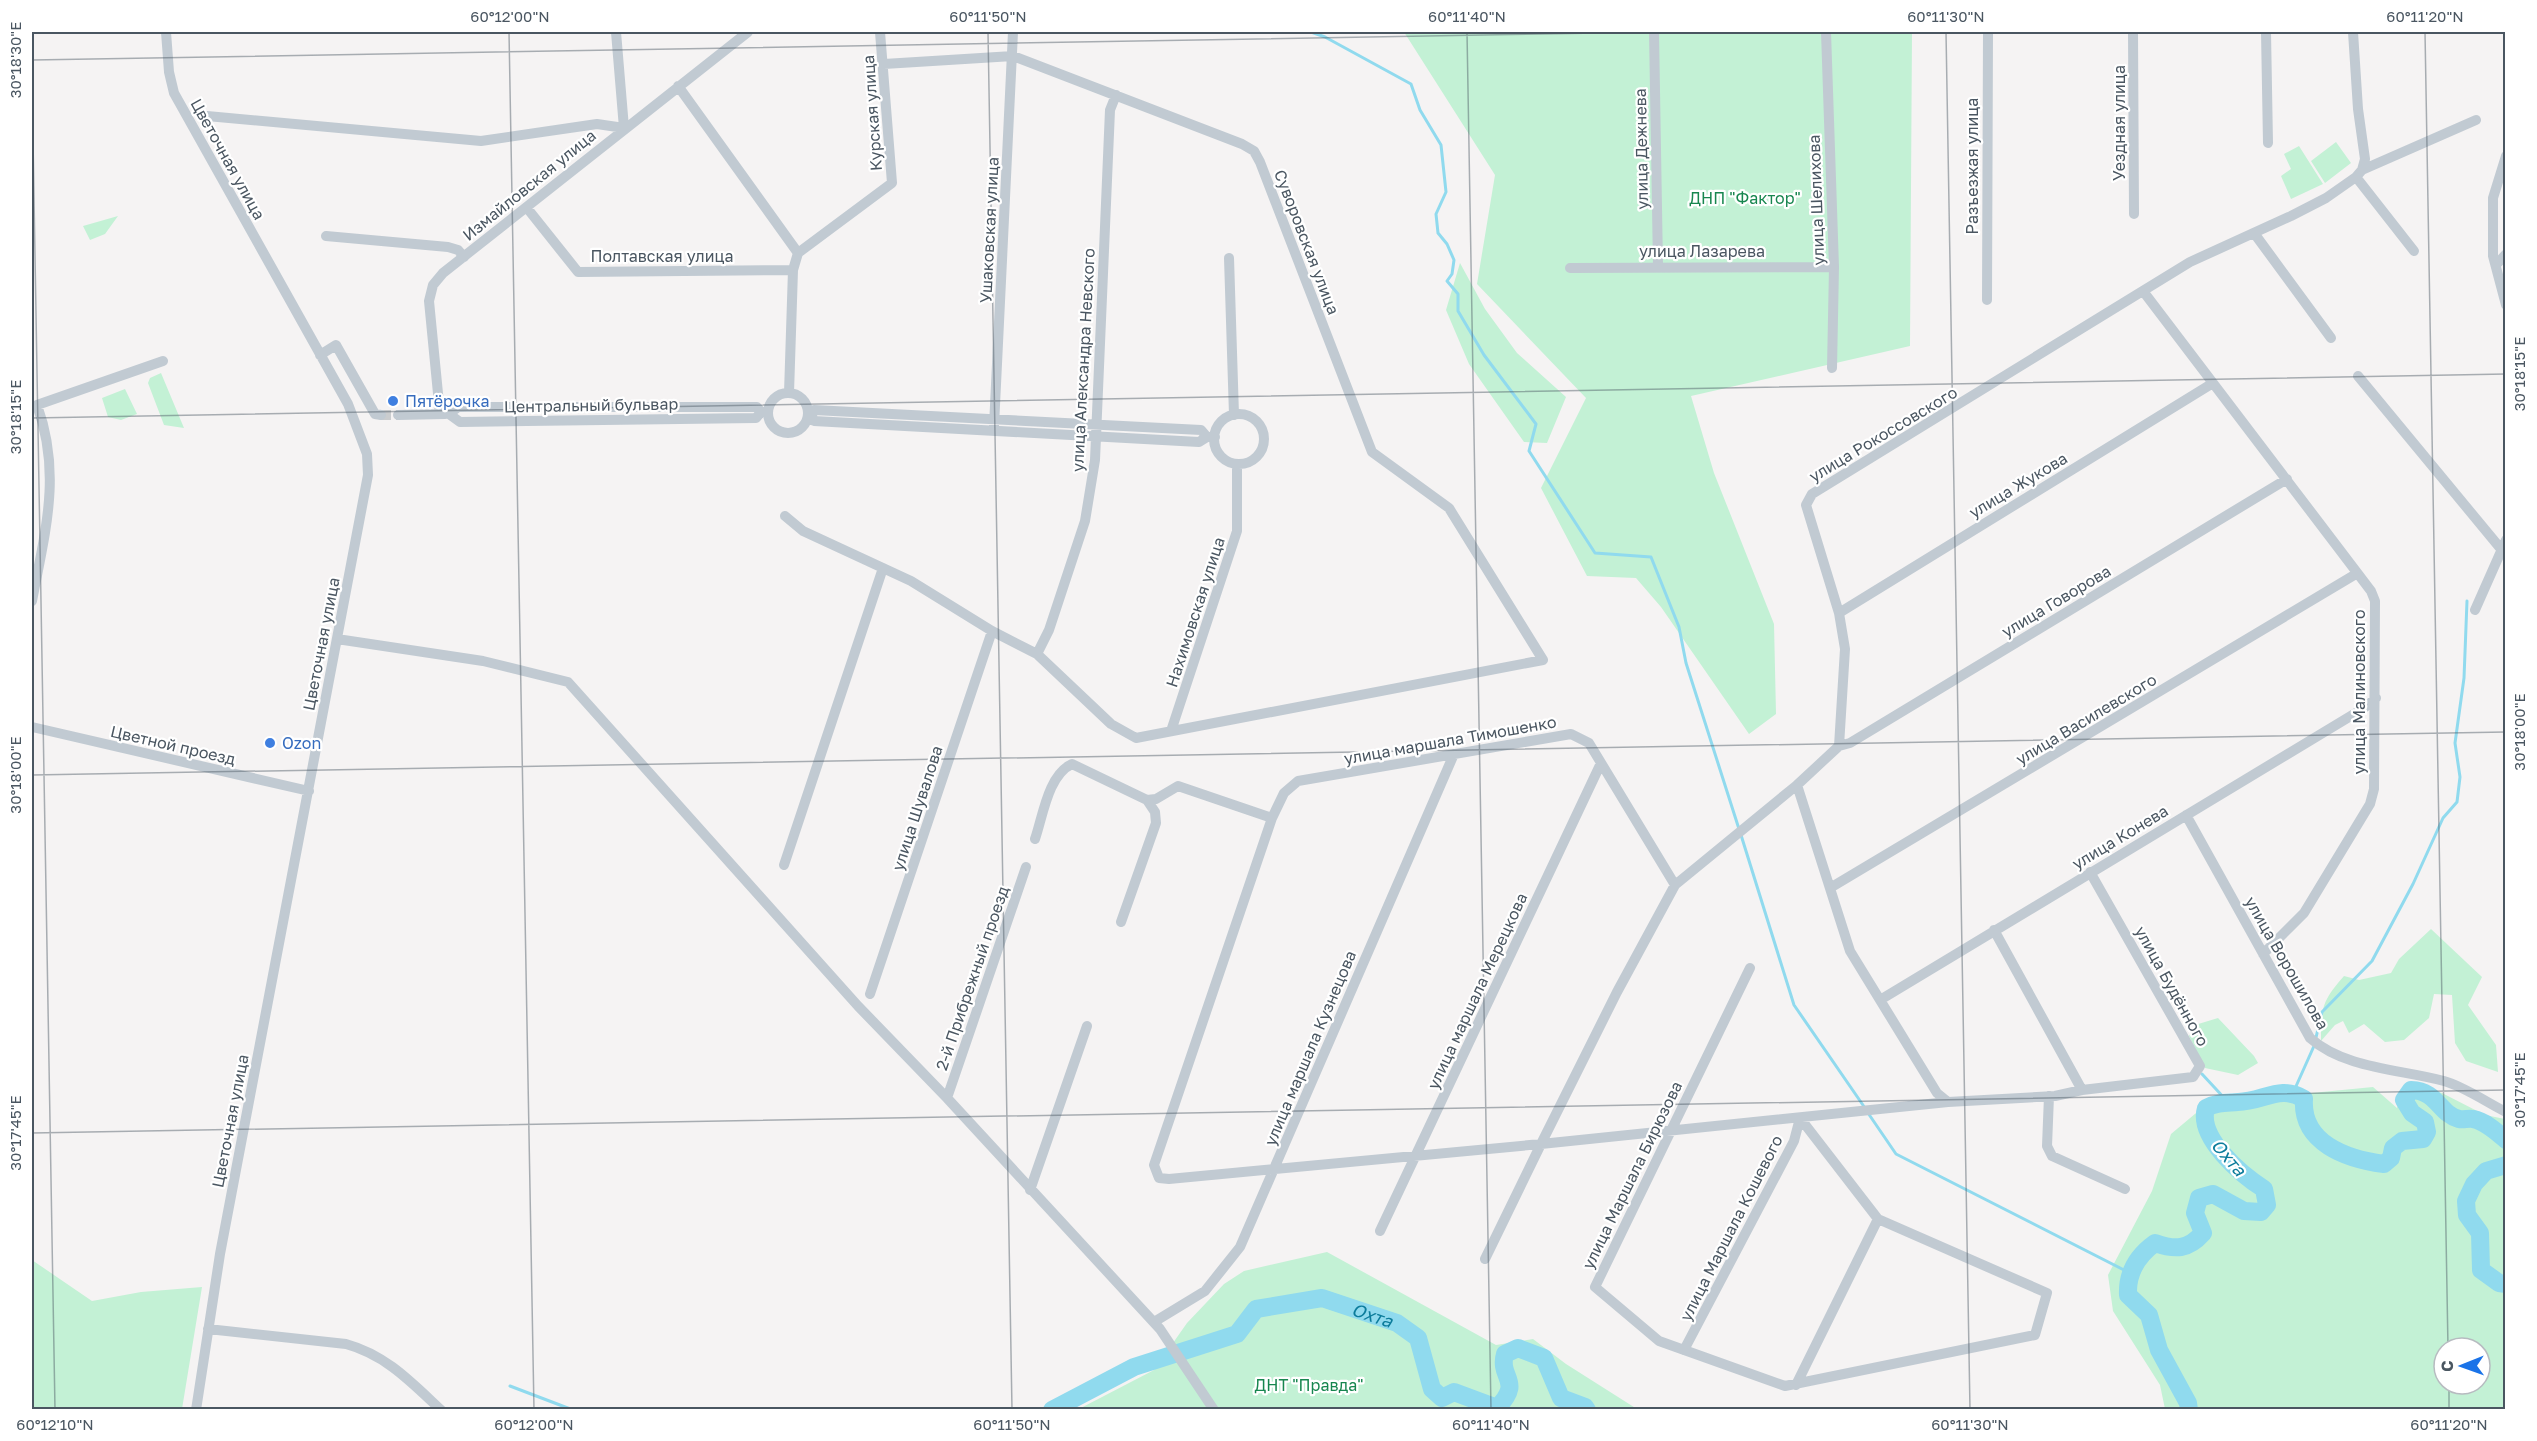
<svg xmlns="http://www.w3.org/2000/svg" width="2537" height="1441" font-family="'Golos Text',sans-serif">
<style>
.green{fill:#c3f1d5;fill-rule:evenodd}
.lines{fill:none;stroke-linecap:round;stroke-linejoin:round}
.stream{stroke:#90daee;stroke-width:3}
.river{stroke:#90daee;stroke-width:18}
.minor-tunnel{stroke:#caccce;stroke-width:10;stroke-dasharray:10 5;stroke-linecap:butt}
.minor{stroke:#c1cad2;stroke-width:10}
.ticks{fill:none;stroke:#4a5661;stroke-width:1.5;stroke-opacity:0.45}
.shop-dot{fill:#3f7fe0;stroke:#fff;stroke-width:2}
.labels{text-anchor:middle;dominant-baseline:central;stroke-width:4.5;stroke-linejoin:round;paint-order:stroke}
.street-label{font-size:16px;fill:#4a5661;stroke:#fff}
.park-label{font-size:16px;fill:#17864f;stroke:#fff}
.shop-label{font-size:16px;fill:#366cbe;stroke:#fff;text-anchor:start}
.water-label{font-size:18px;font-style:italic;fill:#0c7c9b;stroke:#fff}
.neatline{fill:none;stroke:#4a5661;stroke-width:2}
.ticks-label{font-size:15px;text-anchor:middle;fill:#4a5661}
</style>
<rect width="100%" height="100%" fill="#f5f3f3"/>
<path class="green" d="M1404 32H1912L1910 346 1691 396 1714 473 1774 624 1776 714 1749 734 1661 607 1636 578 1587 576 1541 488 1586 398 1477 284 1495 175Z
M2336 142 2351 163 2325 183 2311 161Z
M2299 146 2323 184 2291 199 2281 176 2291 169 2284 154Z
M118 216 105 234 90 240 83 226Z
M1460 263 1485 309 1517 353 1566 397 1547 443 1524 442 1469 364 1446 310Z
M161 373 184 428 164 425 148 383 150 378Z
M125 389 137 414 121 420 108 417 102 398Z
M2431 929 2482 977 2468 1005 2496 1045 2498 1072 2466 1061 2455 1043 2452 995 2434 994 2429 1018 2404 1040 2385 1042 2364 1024 2349 1033 2343 1021 2335 1025 2321 1041C2321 1008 2322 1001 2344 976L2359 980 2391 973 2399 959Z
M2218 1018 2254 1056 2258 1063 2238 1075 2205 1068 2189 1036 2195 1025Z
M2414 1085 2442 1093 2485 1115 2505 1119V1409H2165L2160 1385 2113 1311 2108 1275 2152 1191 2171 1134 2214 1098 2230 1097 2233 1108 2272 1097 2373 1087 2397 1108 2402 1089ZM2444 1348H2480V1384H2444Z
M1327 1252 1496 1345 1533 1339 1566 1364 1637 1409 1077 1410 1154 1370 1187 1323 1224 1284 1244 1271Z
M32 1260 92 1301 141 1292 202 1287 182 1409H32Z"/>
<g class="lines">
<path class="stream" d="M1311 32 1325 37 1411 84 1420 110 1441 145 1446 192 1436 214 1438 233 1447 244 1454 260 1452 274 1447 281 1458 294V311L1484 355 1536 424 1529 451 1595 553 1651 557 1679 627 1686 663 1739 829
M1741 835 1794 1005 1865 1108
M2202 1074 2227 1101
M2293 1093 2314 1046 2322 1012 2372 961 2413 884 2443 818 2457 802 2460 777 2455 743 2464 678 2467 601
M1868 1113 1896 1154 2130 1273
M510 1386 573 1410"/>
<g class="river">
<path d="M2506 1165 2486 1171 2474 1184 2466 1201 2467 1215 2480 1233 2481 1270 2499 1283 2506 1284"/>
<path id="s1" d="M1052 1410 1134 1367 1237 1334 1256 1309 1322 1298 1397 1323 1418 1338 1432 1389 1442 1398 1454 1392 1497 1408C1524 1380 1498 1379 1505 1354L1518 1348 1544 1358 1561 1398 1585 1407 1587 1410"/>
<path d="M2189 1410 2188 1403 2159 1350 2149 1315 2128 1295C2127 1273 2137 1256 2155 1243 2175 1250 2188 1250 2203 1233L2195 1213 2199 1198 2213 1194 2244 1211 2261 1212 2267 1205 2264 1189C2242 1175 2197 1138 2206 1108 2218 1102 2225 1103 2238 1102 2263 1102 2280 1084 2304 1099 2301 1143 2346 1159 2384 1164L2391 1158 2393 1148 2402 1141 2423 1139 2427 1132 2425 1122 2412 1113 2404 1100 2411 1090C2438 1091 2438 1113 2459 1119 2463 1120 2469 1118 2473 1119 2485 1121 2497 1132 2506 1140"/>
</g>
<path class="minor-tunnel" d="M381 415H398"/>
<path class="minor" d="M166 32 169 72 174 93 348 404 367 454 368 475 220 1254 196 1410
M1654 32 1658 266
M1826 32 1834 267 1832 368
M2133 32 2134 214
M2266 32 2268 143
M2353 32 2358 109 2365 159 2362 170
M678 86 798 253
M207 116 481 141 597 124 624 128 616 32
M2506 156 2493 198V256L2506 305
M527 208 578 272 793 270
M2254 233 2331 338
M326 236 448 247 458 250 464 257
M2414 251 2356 177 2362 170 2476 120
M798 253 892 183 880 32
M1229 258 1234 415
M2496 265 2506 254
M1570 268 1834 267
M2143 291 2371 591 2375 601 2374 789 2370 804 2304 913 2263 954
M1987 300 1988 32
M320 355 336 345 375 414 381 415
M2358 376 2501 549
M789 393 793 270 798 253
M768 413a20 20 0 1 1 40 0a20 20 0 1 1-40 0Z
M440 414 429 301 433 285 443 273 748 32
M449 414 458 407H757L761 412H768
M449 414 460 422 756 418 761 412
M808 414 814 410 1201 430 1207 437
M811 414 814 421 1199 442 1207 437H1215
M1214 439a25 25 0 1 1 50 0a25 25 0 1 1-50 0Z
M398 415 445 414
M994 426 1013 32
M785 516 803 531 911 581 992 631 1037 654 1111 724 1136 738 1543 660 1449 508 1372 452 1260 162 1254 151 1242 144 1013 56 884 64
M32 601C45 532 62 474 37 405L163 361
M2475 610 2506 540
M1839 613 2213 383
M337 639 483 661 568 682 858 1006 947 1098 1160 1329 1214 1410
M1037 654 1049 630 1085 521 1095 460 1110 110 1116 95
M32 727 309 791
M1171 731 1237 531V464
M1571 734 1589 743 1675 885 1617 992 1541 1144 1169 1179 1159 1178 1154 1165 1272 818 1284 793 1298 781Z
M1839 746 1850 743 2287 479
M1147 800 1156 799 1178 786 1272 818
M2186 815 2310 1038C2345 1069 2400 1069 2444 1081 2465 1087 2486 1102 2506 1112
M1035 839C1043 816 1048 775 1072 764L1147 800 1155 812 1156 823 1121 922
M784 865 883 568
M1675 885 1797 785
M1830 888 2356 574
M1994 930 2082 1090 2193 1077 2200 1066 2090 872
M1750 968 1595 1287 1659 1341 1785 1386 2035 1335 2047 1293 1878 1219 1800 1118
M870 994 992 631
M1880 1000 2364 708 2376 698
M2082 1090 2055 1096 1948 1102 1937 1093 1850 951 1797 785 1839 746 1845 649 1839 613 1806 505 1812 494 2190 262 2291 216 2326 198 2356 177
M2049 1096 2047 1146 2052 1156 2125 1189
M947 1098 1026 867
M1030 1190 1087 1026
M1380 1231 1601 763
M1485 1259 1541 1144 1948 1102
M1154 1322 1205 1291 1240 1247 1454 754
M208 1329 346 1344C386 1355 411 1382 441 1410
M1684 1350 1794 1141 1800 1118
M1796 1385 1878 1219"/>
</g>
<path class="ticks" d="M509 32 534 1410M988 32 1012 1410M1467 32 1491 1410M1946 32 1970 1410M2425 32 2448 1348M32 60 1658 32M32 82 55 1410M32 418 2506 374M32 775 2506 732M32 1133 2506 1090M2449 1384V1410"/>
<g class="shop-dot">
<circle cx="393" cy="401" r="6"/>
<circle cx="270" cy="743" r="6"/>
</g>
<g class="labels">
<g class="street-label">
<text transform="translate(872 113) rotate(-94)">Курская улица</text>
<text transform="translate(2119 123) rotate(-90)">Уездная улица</text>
<text transform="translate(1641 149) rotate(-91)">улица Дежнева</text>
<text transform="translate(228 159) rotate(61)">Цветочная улица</text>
<text transform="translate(1972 166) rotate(-90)">Разъезжая улица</text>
<text transform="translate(529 185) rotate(-39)">Измайловская улица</text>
<text transform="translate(1816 200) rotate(-92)">улица Шелихова</text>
<text transform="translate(989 230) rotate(-87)">Ушаковская улица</text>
<text transform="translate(1307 242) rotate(69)">Суворовская улица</text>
<text x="1702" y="251">улица Лазарева</text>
<text x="662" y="256">Полтавская улица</text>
<text transform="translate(1083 360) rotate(-87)">улица Александра Невского</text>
<text transform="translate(591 405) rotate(-1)">Центральный бульвар</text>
<text transform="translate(1883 434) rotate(-31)">улица Рокоссовского</text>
<text transform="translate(2018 485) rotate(-31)">улица Жукова</text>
<text transform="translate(2056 601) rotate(-31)">улица Говорова</text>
<text transform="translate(1195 612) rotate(-72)">Нахимовская улица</text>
<text transform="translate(321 644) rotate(-79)">Цветочная улица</text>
<text transform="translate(2359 692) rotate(-90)">улица Малиновского</text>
<text transform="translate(2086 719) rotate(-31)">улица Василевского</text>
<text transform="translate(1450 740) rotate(-10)">улица маршала Тимошенко</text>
<text transform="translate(173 745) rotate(13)">Цветной проезд</text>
<text transform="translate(917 808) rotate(-72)">улица Шувалова</text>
<text transform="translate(2120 837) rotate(-31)">улица Конева</text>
<text transform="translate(2287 963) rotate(60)">улица Ворошилова</text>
<text transform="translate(972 978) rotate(-71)">2-й Прибрежный проезд</text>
<text transform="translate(2172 986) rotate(61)">улица Будённого</text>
<text transform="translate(1477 991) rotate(-65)">улица маршала Мерецкова</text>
<text transform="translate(1310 1048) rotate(-67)">улица маршала Кузнецова</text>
<text transform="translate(230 1121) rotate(-79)">Цветочная улица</text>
<text transform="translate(1632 1175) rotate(-64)">улица Маршала Бирюзова</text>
<text transform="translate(1731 1228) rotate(-63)">улица Маршала Кошевого</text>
</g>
<g class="park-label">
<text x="1745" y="198">ДНП "Фактор"</text>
<text x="1309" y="1385">ДНТ "Правда"</text>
</g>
<g class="shop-label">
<text x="405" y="401">Пятёрочка</text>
<text x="282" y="743">Ozon</text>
</g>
<g class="water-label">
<text transform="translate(2229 1157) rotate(49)">Охта</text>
<text stroke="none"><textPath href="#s1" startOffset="352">Охта</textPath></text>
</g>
</g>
<rect width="2537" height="1441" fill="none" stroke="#ffffff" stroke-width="66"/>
<g transform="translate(2462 1366) rotate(269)"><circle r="28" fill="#ffffff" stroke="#b7bbc0" stroke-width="1.5"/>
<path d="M0-4.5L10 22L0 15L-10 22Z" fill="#1a73e8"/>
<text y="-9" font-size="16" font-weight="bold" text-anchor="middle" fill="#4a5661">С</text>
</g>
<rect x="33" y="33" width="2471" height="1375" class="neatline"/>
<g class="ticks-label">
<text x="510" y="22">60°12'00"N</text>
<text x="988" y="22">60°11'50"N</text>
<text x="1467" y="22">60°11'40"N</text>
<text x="1946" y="22">60°11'30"N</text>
<text x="2425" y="22">60°11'20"N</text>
<text transform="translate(16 60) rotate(-90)" y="5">30°18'30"E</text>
<text transform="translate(2520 374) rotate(-90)" y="5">30°18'15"E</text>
<text transform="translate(16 417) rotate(-90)" y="5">30°18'15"E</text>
<text transform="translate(2520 732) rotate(-90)" y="5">30°18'00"E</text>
<text transform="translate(16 775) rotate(-90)" y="5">30°18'00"E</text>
<text transform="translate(2520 1090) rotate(-90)" y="5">30°17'45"E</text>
<text transform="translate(16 1133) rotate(-90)" y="5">30°17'45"E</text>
<text x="55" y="1430">60°12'10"N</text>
<text x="534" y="1430">60°12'00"N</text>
<text x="1012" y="1430">60°11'50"N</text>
<text x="1491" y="1430">60°11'40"N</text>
<text x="1970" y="1430">60°11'30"N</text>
<text x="2449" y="1430">60°11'20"N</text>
</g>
</svg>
